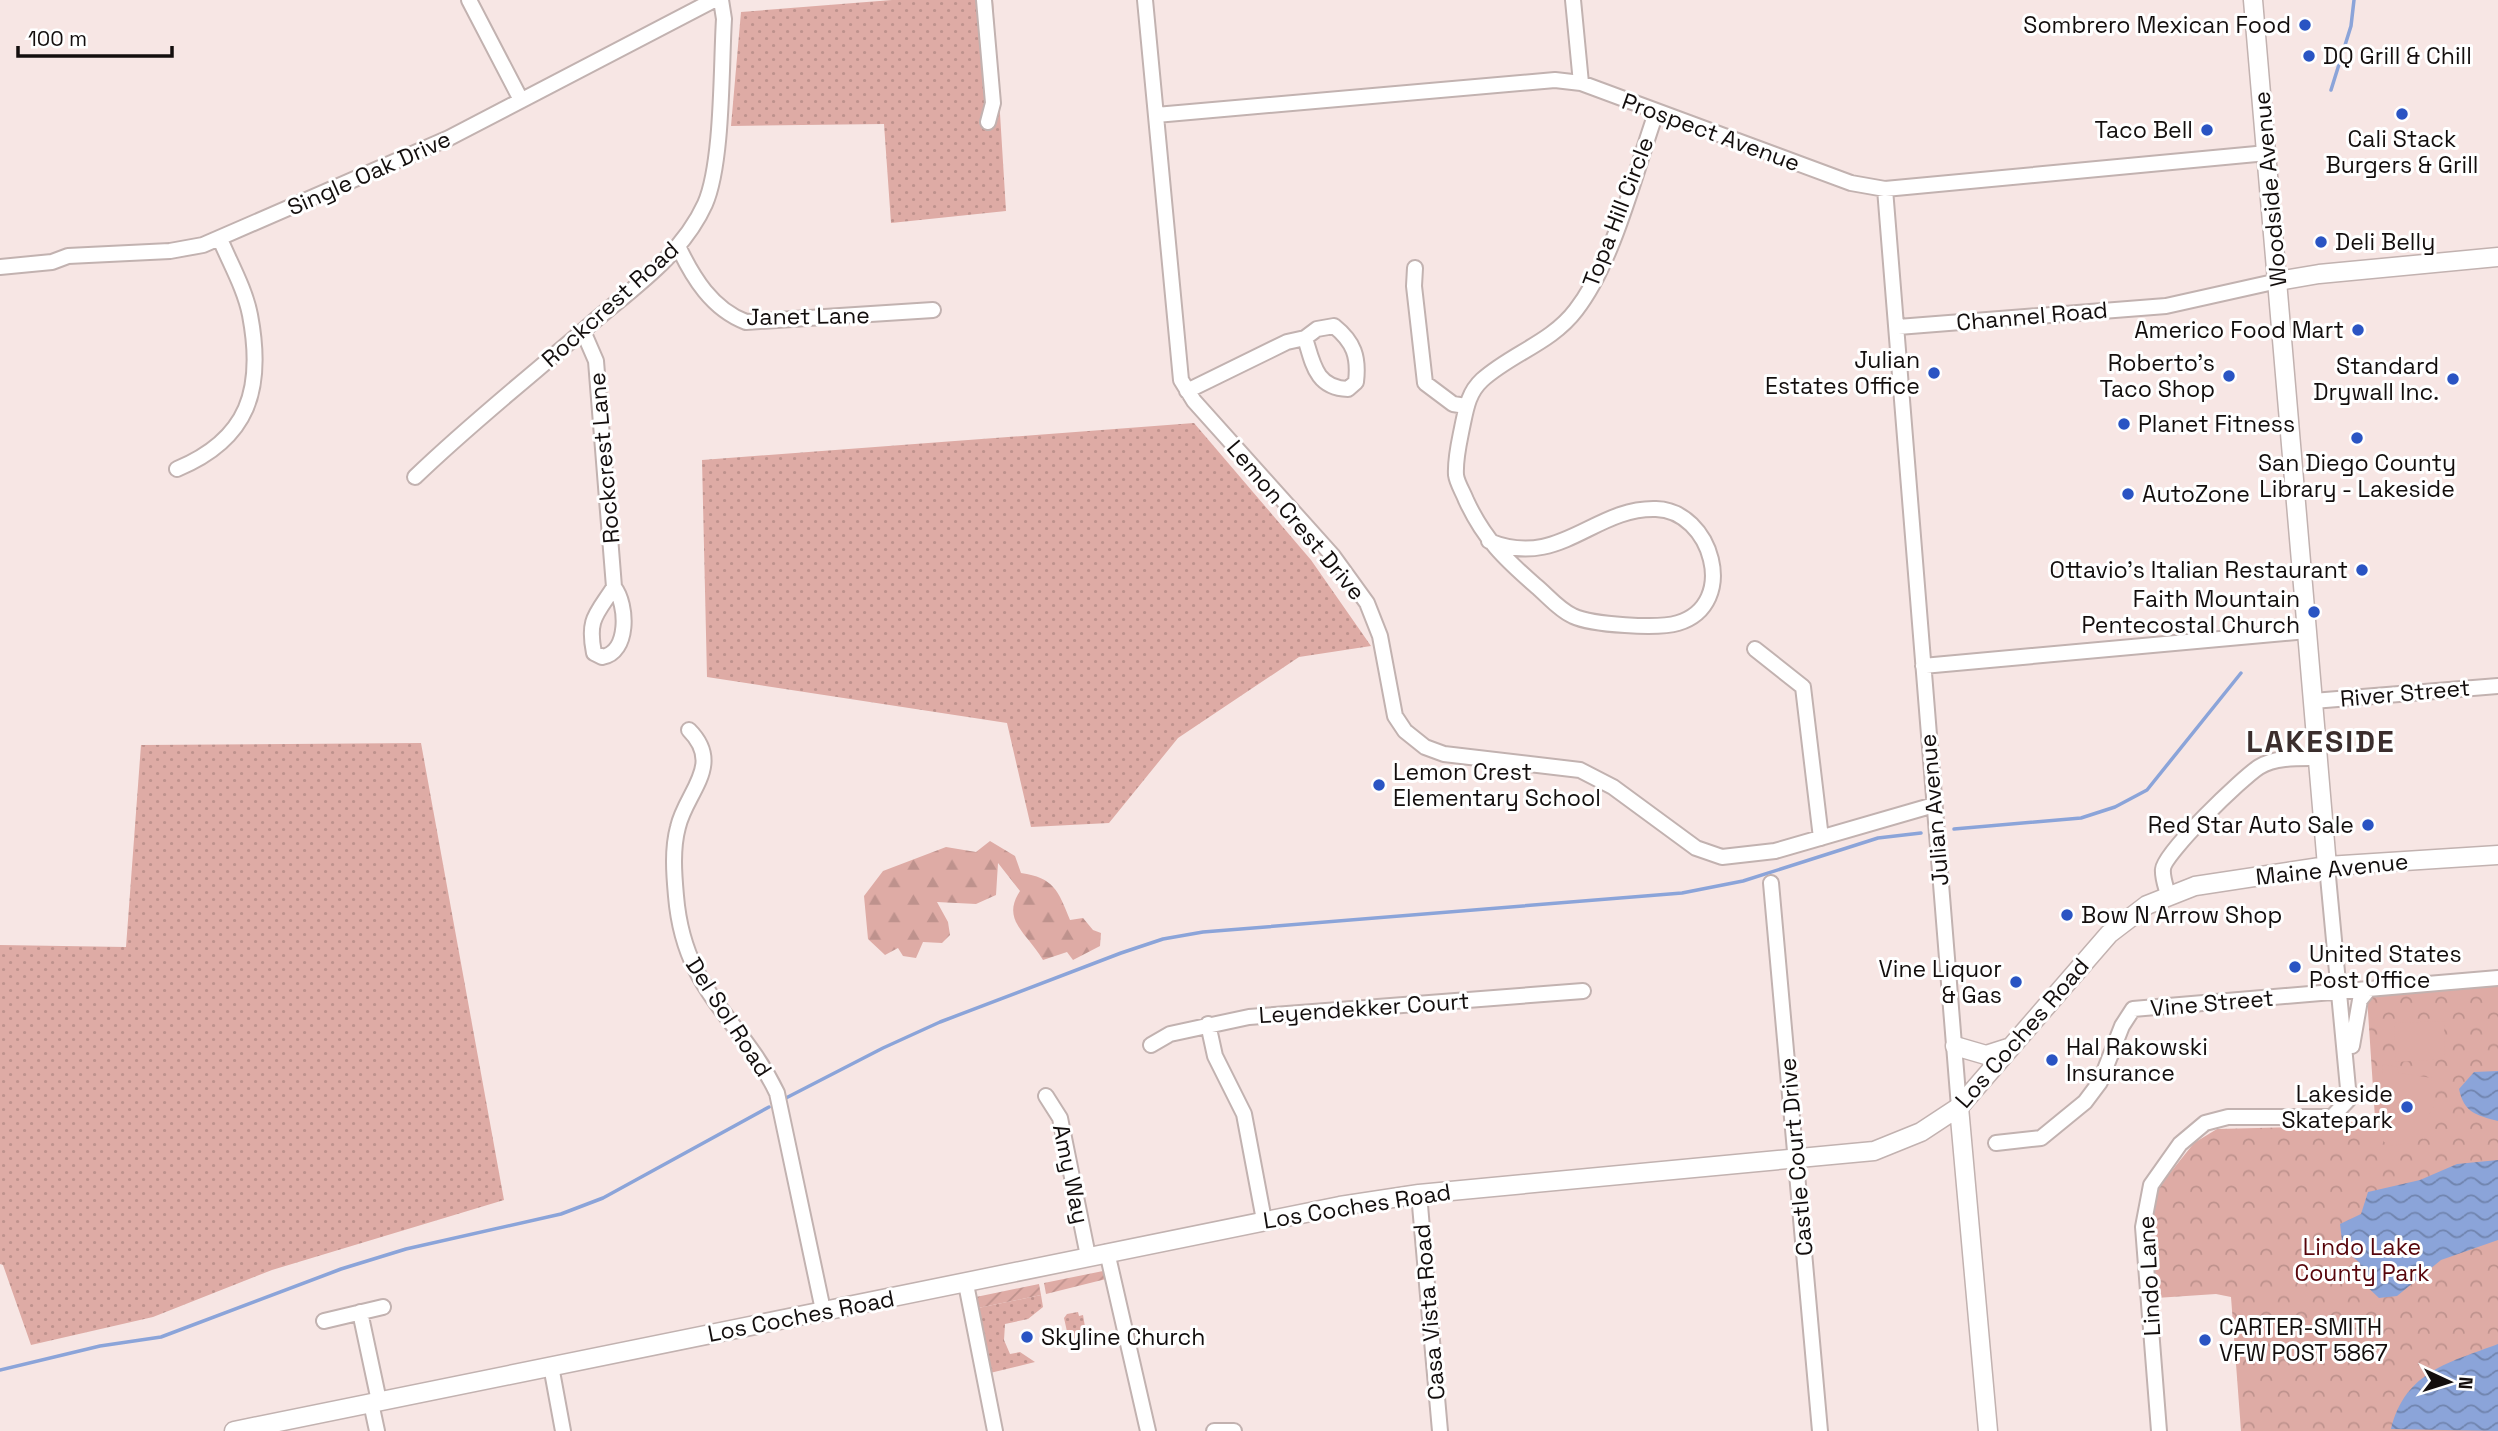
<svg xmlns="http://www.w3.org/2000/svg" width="2498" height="1431" font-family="'Space Grotesk',sans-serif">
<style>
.grass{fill:url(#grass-dots)}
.forest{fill:url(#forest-firs)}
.park{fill:url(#park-crowns)}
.garden{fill:url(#garden-furrows)}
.pitch{fill:#deaba5}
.water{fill:url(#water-waves)}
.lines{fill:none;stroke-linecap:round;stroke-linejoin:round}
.stream{stroke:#8ba4d9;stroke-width:3.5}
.minor-casing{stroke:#c2b2b0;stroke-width:18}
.major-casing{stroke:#c2b2b0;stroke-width:21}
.minor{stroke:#fff;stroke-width:14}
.major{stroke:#fff;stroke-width:18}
.poi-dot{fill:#2a54c3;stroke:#fff;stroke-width:2.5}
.labels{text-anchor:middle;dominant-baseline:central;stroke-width:6;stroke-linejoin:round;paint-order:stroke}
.poi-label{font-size:23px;fill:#130e0d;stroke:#fff;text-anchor:end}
.street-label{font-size:23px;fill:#130e0d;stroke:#fff}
.park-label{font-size:23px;fill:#57040a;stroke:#fff}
.district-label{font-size:30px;font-weight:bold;letter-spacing:2px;fill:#3b2e2d;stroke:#fff}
</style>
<defs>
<pattern id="grass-dots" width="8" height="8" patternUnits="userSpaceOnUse" patternTransform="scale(1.75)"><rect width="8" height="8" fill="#deaba5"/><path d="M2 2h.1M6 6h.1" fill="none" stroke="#be928d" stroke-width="1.8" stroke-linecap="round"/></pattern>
<pattern id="forest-firs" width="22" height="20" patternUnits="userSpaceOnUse" patternTransform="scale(1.75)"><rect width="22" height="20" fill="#deaba5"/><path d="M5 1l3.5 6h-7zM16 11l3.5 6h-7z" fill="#be928d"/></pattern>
<pattern id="park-crowns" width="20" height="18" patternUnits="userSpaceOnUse" patternTransform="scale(1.75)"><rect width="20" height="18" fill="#deaba5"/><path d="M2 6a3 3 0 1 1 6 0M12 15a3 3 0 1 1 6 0" fill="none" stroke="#be928d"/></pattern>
<pattern id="garden-furrows" width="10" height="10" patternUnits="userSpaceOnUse" patternTransform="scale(1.75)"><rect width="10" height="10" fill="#deaba5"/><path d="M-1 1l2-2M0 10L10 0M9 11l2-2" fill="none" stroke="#be928d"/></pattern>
<pattern id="water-waves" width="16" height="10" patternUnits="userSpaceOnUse" patternTransform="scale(1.75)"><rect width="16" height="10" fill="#8ba4d9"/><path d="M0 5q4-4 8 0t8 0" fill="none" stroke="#7084ae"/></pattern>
</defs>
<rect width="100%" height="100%" fill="#f7e6e4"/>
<path class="grass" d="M892 0H993L1006 211 891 223 884 124 731 126 741 12Z
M1194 423 1311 560 1371 646 1299 657 1178 738 1109 823 1031 827 1007 723 707 677 702 460Z
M421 743 504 1200 272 1270 153 1317 31 1345 3 1265 0 1264V945L126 947 141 745Z
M1041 1295 1043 1307 1028 1319 1005 1324 1004 1340 1010 1354 1020 1352 1035 1362 990 1373 978 1308Z
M1078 1312 1079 1316 1083 1315 1086 1333 1073 1339 1072 1336H1068L1064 1318 1067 1314Z"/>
<path class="forest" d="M990 841 1015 856 1021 873C1054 878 1058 890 1070 920L1083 918 1093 930 1101 933 1100 946 1073 960 1067 952 1043 960C1026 932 1001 920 1020 891L998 863 996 895 976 904 937 902 948 922 950 935 942 943 923 942 916 958 903 956 898 948 885 955 868 939 864 896 883 871 946 847 976 852Z"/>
<path class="park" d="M2498 986V1431H2241L2231 1297 2216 1294 2156 1298 2149 1231 2150 1208 2158 1188 2194 1143 2217 1129 2331 1126 2375 1118 2367 997Z"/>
<path class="garden" d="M1108 1270 1110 1278 1046 1294 1044 1283Z
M1039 1284 1041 1295 978 1308 976 1297Z"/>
<path class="pitch" d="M2444 1021 2445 1059 2396 1062 2394 1023Z
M2383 1064 2397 1067 2399 1073 2432 1078 2429 1091 2436 1103 2427 1119 2434 1126 2424 1139 2418 1135 2410 1143 2390 1146 2384 1142 2382 1135 2387 1126 2379 1114Z"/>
<path class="water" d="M2498 1071V1121C2476 1115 2464 1113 2459 1089L2474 1072Z
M2498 1160V1240L2441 1260 2397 1296 2379 1298 2363 1283 2360 1263 2343 1249 2340 1224 2361 1214 2368 1192 2420 1180 2457 1164Z
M2498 1344V1431L2391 1429C2405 1371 2451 1362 2498 1344Z"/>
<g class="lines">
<path class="stream" d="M2331 90 2351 26 2354 0
M1954 829 2081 818 2115 807 2147 790 2241 673
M784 1099 883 1048 940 1022 1121 953 1163 939 1203 932 1682 893 1743 881 1878 838 1921 833
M0 1370 100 1346 161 1337 341 1269 406 1249 561 1214 603 1198 769 1107"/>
<g class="minor-casing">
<path id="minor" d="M469 0 521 100
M984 0 993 103 988 122
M1145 0 1181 380 1194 401 1333 556 1367 603 1380 636 1395 716 1405 731 1425 747 1444 754 1580 770 1613 787 1696 848 1722 857 1775 851 1934 805
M1573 0 1581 83
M1156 115 1555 80 1581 83 1851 183 1885 189 2267 153
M1885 189 1959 1107
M678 246C693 278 712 309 746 322L933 310
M0 267 52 262 68 256 170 251 203 245 449 138 714 0
M1415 268 1414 286 1425 383 1453 404 1466 406
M1898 327 2166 306 2278 281
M583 331 596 361 614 587C597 614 587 618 594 653L602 657C629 653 628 605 614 587
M1187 391 1287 342 1305 338 1317 329 1334 326C1354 342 1359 357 1356 382L1348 389C1316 388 1313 364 1305 338
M177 469C249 439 264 389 250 315 245 289 230 263 220 239
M415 477C472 422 533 374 592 323 633 288 682 255 705 204 723 163 721 66 724 19L721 0
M1489 541C1559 570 1594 507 1656 509 1711 510 1740 604 1678 623 1658 629 1592 625 1573 616 1559 610 1547 595 1536 586 1504 558 1484 539 1466 500 1463 492 1457 483 1456 475 1455 459 1459 443 1462 428 1466 409 1468 393 1482 380 1512 353 1551 343 1576 310 1614 261 1635 172 1656 113
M1755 649 1803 687 1821 838
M1923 666 2307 631
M2313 701 2498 686
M689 730C724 765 686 792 678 827 672 849 674 874 676 896 684 993 740 1016 777 1093L823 1310
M1771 883 1820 1431
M2168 895C2166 887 2162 877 2163 869 2164 853 2243 777 2259 767 2275 757 2299 758 2317 758
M1208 1024 1215 1056 1244 1114 1264 1220
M1151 1045 1170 1034 1249 1017 1583 991
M2352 1046 2360 1000 2369 989
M1046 1096 1060 1118 1088 1256
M1996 1143 2041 1138 2085 1102 2100 1082 2122 1026 2133 1009 2498 978
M1419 1194 1440 1431
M1107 1252 1148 1431
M966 1284 995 1431
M360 1312 379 1401
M324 1321 383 1307
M551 1366 563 1431
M371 1403 377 1431
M1214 1431H1234
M2159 1431 2143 1227 2151 1185 2180 1144 2205 1123 2228 1117H2332L2349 1099 2327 866"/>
</g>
<g class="major-casing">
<path id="major" d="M2253 0 2327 866
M2278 281 2319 274 2498 257
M1955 1046 1986 1055 2011 1047
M1959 1107 1988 1431
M234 1431 1340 1206 1419 1194 1874 1151 1921 1132 1959 1107 2109 934 2147 905 2195 886 2327 866 2498 855"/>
</g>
<use href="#minor" class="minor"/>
<use href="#major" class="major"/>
</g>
<g class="poi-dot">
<circle cx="2305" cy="25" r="7"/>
<circle cx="2309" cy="56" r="7"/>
<circle cx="2402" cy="114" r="7"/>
<circle cx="2207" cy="130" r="7"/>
<circle cx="2321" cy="242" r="7"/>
<circle cx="2358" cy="330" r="7"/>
<circle cx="1934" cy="373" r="7"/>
<circle cx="2229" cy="376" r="7"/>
<circle cx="2453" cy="379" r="7"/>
<circle cx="2124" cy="424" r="7"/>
<circle cx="2357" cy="438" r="7"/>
<circle cx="2128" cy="494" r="7"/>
<circle cx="2362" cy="570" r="7"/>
<circle cx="2314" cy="612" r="7"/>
<circle cx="1379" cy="785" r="7"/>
<circle cx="2368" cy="825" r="7"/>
<circle cx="2067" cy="915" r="7"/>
<circle cx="2295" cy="967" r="7"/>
<circle cx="2016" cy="982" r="7"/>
<circle cx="2052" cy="1060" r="7"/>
<circle cx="2407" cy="1107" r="7"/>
<circle cx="1027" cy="1337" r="7"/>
<circle cx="2205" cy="1340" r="7"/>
</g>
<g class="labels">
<g class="poi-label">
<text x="2291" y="25">Sombrero Mexican Food</text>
<text x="2323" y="56" text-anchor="start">DQ Grill &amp; Chill</text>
<text x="2193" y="130">Taco Bell</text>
<text x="2402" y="139" text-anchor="middle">Cali Stack<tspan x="2402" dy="26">Burgers &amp; Grill</tspan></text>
<text x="2335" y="242" text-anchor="start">Deli Belly</text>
<text x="2344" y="330">Americo Food Mart</text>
<text x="1920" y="360">Julian<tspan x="1920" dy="26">Estates Office</tspan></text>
<text x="2215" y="363">Roberto's<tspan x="2215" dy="26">Taco Shop</tspan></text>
<text x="2439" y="366">Standard<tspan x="2439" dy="26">Drywall Inc.</tspan></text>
<text x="2138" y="424" text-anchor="start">Planet Fitness</text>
<text x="2357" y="463" text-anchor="middle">San Diego County<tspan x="2357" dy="26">Library - Lakeside</tspan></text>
<text x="2142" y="494" text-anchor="start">AutoZone</text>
<text x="2348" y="570">Ottavio's Italian Restaurant</text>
<text x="2300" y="599">Faith Mountain<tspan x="2300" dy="26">Pentecostal Church</tspan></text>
<text x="1393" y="772" text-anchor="start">Lemon Crest<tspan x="1393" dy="26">Elementary School</tspan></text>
<text x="2354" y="825">Red Star Auto Sale</text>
<text x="2081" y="915" text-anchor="start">Bow N Arrow Shop</text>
<text x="2309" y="954" text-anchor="start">United States<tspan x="2309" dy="26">Post Office</tspan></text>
<text x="2002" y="969">Vine Liquor<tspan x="2002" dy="26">&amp; Gas</tspan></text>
<text x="2066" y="1047" text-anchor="start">Hal Rakowski<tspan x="2066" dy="26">Insurance</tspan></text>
<text x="2393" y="1094">Lakeside<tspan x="2393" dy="26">Skatepark</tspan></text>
<text x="2219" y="1327" text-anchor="start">CARTER-SMITH<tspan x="2219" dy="26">VFW POST 5867</tspan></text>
<text x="1041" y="1337" text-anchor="start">Skyline Church</text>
</g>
<g class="street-label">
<text transform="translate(1711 132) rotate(20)">Prospect Avenue</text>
<text transform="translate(369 173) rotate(-24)">Single Oak Drive</text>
<text transform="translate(2270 189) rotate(-95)">Woodside Avenue</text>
<text transform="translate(1618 212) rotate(-69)">Topa Hill Circle</text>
<text transform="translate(610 304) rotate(-42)">Rockcrest Road</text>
<text transform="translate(808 316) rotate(-1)">Janet Lane</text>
<text transform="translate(2032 316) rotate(-5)">Channel Road</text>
<text transform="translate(604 458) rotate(-95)">Rockcrest Lane</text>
<text transform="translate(1296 520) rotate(50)">Lemon Crest Drive</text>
<text transform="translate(2405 693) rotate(-5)">River Street</text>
<text transform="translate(1934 810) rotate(-95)">Julian Avenue</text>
<text transform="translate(2332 869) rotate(-6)">Maine Avenue</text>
<text transform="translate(2212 1003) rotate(-5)">Vine Street</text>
<text transform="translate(1364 1008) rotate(-4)">Leyendekker Court</text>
<text transform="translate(729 1017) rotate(57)">Del Sol Road</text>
<text transform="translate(2022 1033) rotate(-49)">Los Coches Road</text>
<text transform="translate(1796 1157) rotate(-95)">Castle Court Drive</text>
<text transform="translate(1071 1174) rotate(78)">Amy Way</text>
<text transform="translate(1357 1206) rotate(-9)">Los Coches Road</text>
<text transform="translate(2149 1276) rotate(-93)">Lindo Lane</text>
<text transform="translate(1429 1312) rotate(-95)">Casa Vista Road</text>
<text transform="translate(801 1316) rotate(-11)">Los Coches Road</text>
</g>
<g class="park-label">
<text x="2362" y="1247">Lindo Lake<tspan x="2362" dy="26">County Park</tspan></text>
</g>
<g class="district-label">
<text x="2321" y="741">LAKESIDE</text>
</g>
</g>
<g transform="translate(2449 1382) rotate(94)" stroke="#ffffff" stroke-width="5" paint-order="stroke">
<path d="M0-5L12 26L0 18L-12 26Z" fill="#130e0d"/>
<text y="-10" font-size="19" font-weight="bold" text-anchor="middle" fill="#130e0d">N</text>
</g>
<path d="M18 46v10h154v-10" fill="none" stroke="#130e0d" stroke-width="3.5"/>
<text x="28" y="46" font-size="21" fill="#130e0d" stroke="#ffffff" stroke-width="5" paint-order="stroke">100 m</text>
</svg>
